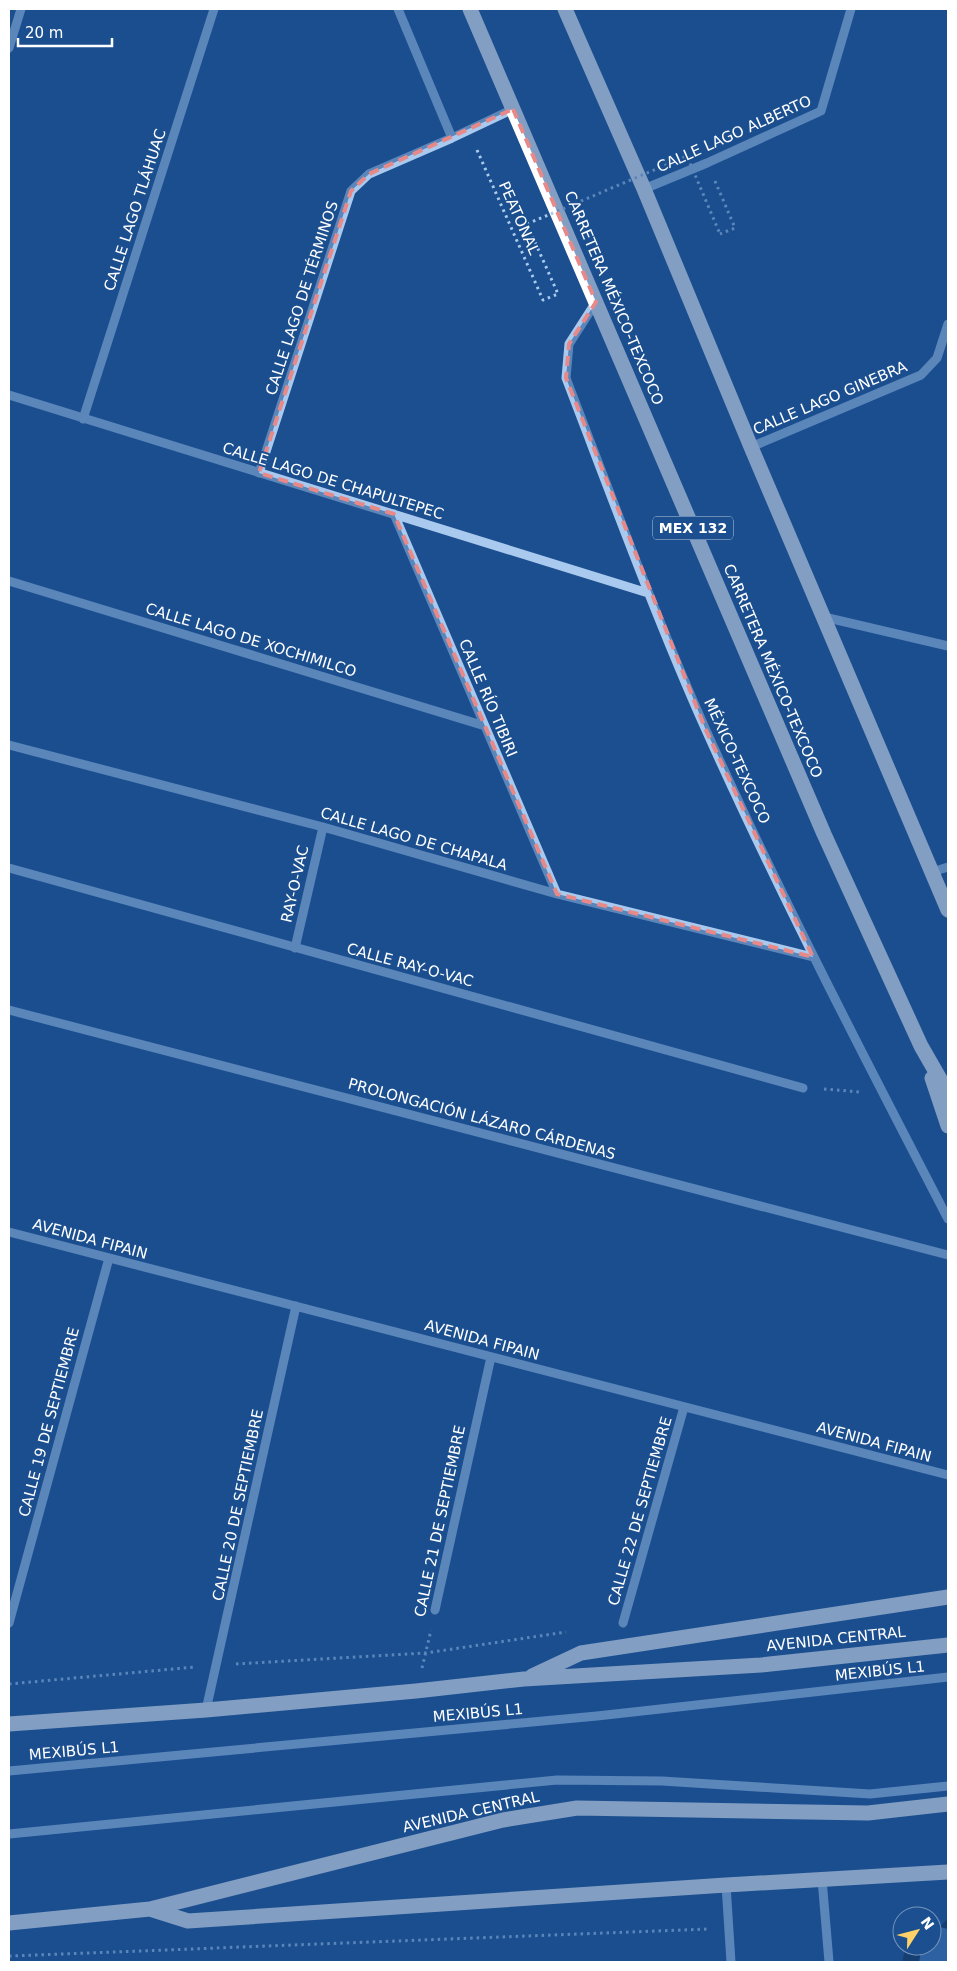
<svg xmlns="http://www.w3.org/2000/svg" width="957" height="1971" font-family="'DejaVu Sans',sans-serif">
<style>
.shadow{fill:#0007}
.building{fill:#4478b7}
.lines{fill:none;stroke-linecap:round;stroke-linejoin:round}
.path{stroke:#a9c9ee;stroke-width:3;stroke-dasharray:2.5 4;stroke-linecap:butt}
.minor{stroke:#a9c9ee;stroke-width:9}
.highway{stroke:#fff;stroke-width:15}
.path-bridge{stroke:#a9c9ee;stroke-width:3;stroke-dasharray:2.5 4;stroke-linecap:butt}
.marked{fill:none;stroke:#e88989;stroke-width:4;stroke-dasharray:10 6;stroke-linejoin:round}
.labels{text-anchor:middle;dominant-baseline:central;stroke-width:4;stroke-linejoin:round;paint-order:stroke}
.shield{fill:#1b4f8f;stroke:#bbcadd;stroke-width:1}
.shield-label{font-size:14px;font-weight:bold;fill:#fff}
.street-label{font-size:15px;fill:#fff;stroke:#1b4f8f}
</style>
<rect width="100%" height="100%" fill="#1b4f8f"/>
<path class="shadow" d="M948 1918V1962H902L906 1946H932V1927L939 1928Z"/>
<path class="building" d="M932 1925 948 1929V1962H919L922 1946H932Z"/>
<g class="lines">
<path class="path" d="M477 150 543 300 558 294 527 224
M715 181 735 228 720 234
M824 1089 860 1092
M236 1664 426 1653 566 1632
M422 1668 431 1630
M9 1684 195 1667
M9 1956 708 1929"/>
<path class="minor" d="M398 9 452 138
M9 48 21 9
M644 189 707 163 821 111 851 9
M596 302 569 344 566 378C611 495 654 613 705 728 780 895 864 1057 948 1219
M9 395 648 593
M83 419 214 9
M751 447 921 375 937 358 948 324
M259 473 351 191 369 174 452 138 513 109
M394 514 557 894
M9 581 485 726
M824 617 948 646
M9 745 323 827 557 894 813 957
M9 868 803 1088
M932 872 948 867
M295 948 323 827
M9 1010 948 1255
M9 1232 948 1475
M435 1610 491 1357
M9 1623 109 1258
M623 1623 684 1407
M206 1710 296 1306
M9 1771 597 1716 948 1677
M9 1834 557 1780 662 1781 870 1794 948 1786
M822 1879 829 1962
M726 1885 731 1962"/>
<path class="highway" d="M470 9 824 834 921 1046 948 1093
M565 9 644 189 751 447 948 910
M932 1078 948 1126
M532 1676 581 1653 948 1597
M9 1724 206 1710 416 1691 524 1679 761 1665 948 1645
M150 1909 188 1921 726 1885 948 1872
M9 1923 150 1909 503 1820 577 1808 868 1813 948 1804"/>
<path class="path-bridge" d="M527 224 687 156 720 234"/>
</g>
<path d="M0 0H957V1971H0ZM513 109 596 302 569 344 566 378 705 728 813 957 557 894 394 514 259 473 351 191 369 174Z" fill="#1b4f8f" fill-opacity=".55" fill-rule="evenodd"/>
<path class="marked" d="M513 109 596 302 569 344 566 378 705 728 813 957 557 894 394 514 259 473 351 191 369 174Z"/>
<g class="labels">
<rect class="shield" x="653" y="516.5" width="80" height="23" rx="4"/>
<g class="shield-label">
<text x="693" y="528">MEX 132</text>
</g>
<g class="street-label">
<text transform="translate(734 134) rotate(-24)">CALLE LAGO ALBERTO</text>
<text transform="translate(135 210) rotate(-72)">CALLE LAGO TLÁHUAC</text>
<text transform="translate(519 218) rotate(66)">PEATONAL</text>
<text transform="translate(302 298) rotate(-72)">CALLE LAGO DE TÉRMINOS</text>
<text transform="translate(614 298) rotate(67)">CARRETERA MÉXICO-TEXCOCO</text>
<text transform="translate(830 398) rotate(-23)">CALLE LAGO GINEBRA</text>
<text transform="translate(333 481) rotate(17)">CALLE LAGO DE CHAPULTEPEC</text>
<text transform="translate(251 640) rotate(17)">CALLE LAGO DE XOCHIMILCO</text>
<text transform="translate(773 671) rotate(67)">CARRETERA MÉXICO-TEXCOCO</text>
<text transform="translate(488 698) rotate(67)">CALLE RÍO TIBIRI</text>
<text transform="translate(737 761) rotate(65)">MÉXICO-TEXCOCO</text>
<text transform="translate(414 839) rotate(16)">CALLE LAGO DE CHAPALA</text>
<text transform="translate(295 884) rotate(-77)">RAY-O-VAC</text>
<text transform="translate(410 965) rotate(15)">CALLE RAY-O-VAC</text>
<text transform="translate(482 1119) rotate(15)">PROLONGACIÓN LÁZARO CÁRDENAS</text>
<text transform="translate(90 1239) rotate(15)">AVENIDA FIPAIN</text>
<text transform="translate(482 1340) rotate(15)">AVENIDA FIPAIN</text>
<text transform="translate(49 1422) rotate(-75)">CALLE 19 DE SEPTIEMBRE</text>
<text transform="translate(874 1442) rotate(15)">AVENIDA FIPAIN</text>
<text transform="translate(238 1505) rotate(-78)">CALLE 20 DE SEPTIEMBRE</text>
<text transform="translate(640 1511) rotate(-74)">CALLE 22 DE SEPTIEMBRE</text>
<text transform="translate(440 1521) rotate(-78)">CALLE 21 DE SEPTIEMBRE</text>
<text transform="translate(836 1639) rotate(-6)">AVENIDA CENTRAL</text>
<text transform="translate(880 1671) rotate(-6)">MEXIBÚS L1</text>
<text transform="translate(478 1713) rotate(-5)">MEXIBÚS L1</text>
<text transform="translate(74 1751) rotate(-5)">MEXIBÚS L1</text>
<text transform="translate(471 1812) rotate(-13)">AVENIDA CENTRAL</text>
</g>
</g>
<rect width="957" height="1971" fill="none" stroke="#ffffff" stroke-width="20"/>
<g transform="translate(917 1931) rotate(54)"><circle r="24" fill="#1b4f8f" stroke="#7695bc"/>
<path d="M0-4L9 19L0 12L-9 19Z" fill="#ffd166"/>
<text y="-8" font-size="14" font-weight="bold" text-anchor="middle" fill="#ffffff">N</text>
</g>
<path d="M18 38v8h94v-8" fill="none" stroke="#ffffff" stroke-width="2.5"/>
<text x="25" y="38" font-size="15" fill="#ffffff" stroke="#1b4f8f" stroke-width="4" paint-order="stroke">20 m</text>
</svg>
